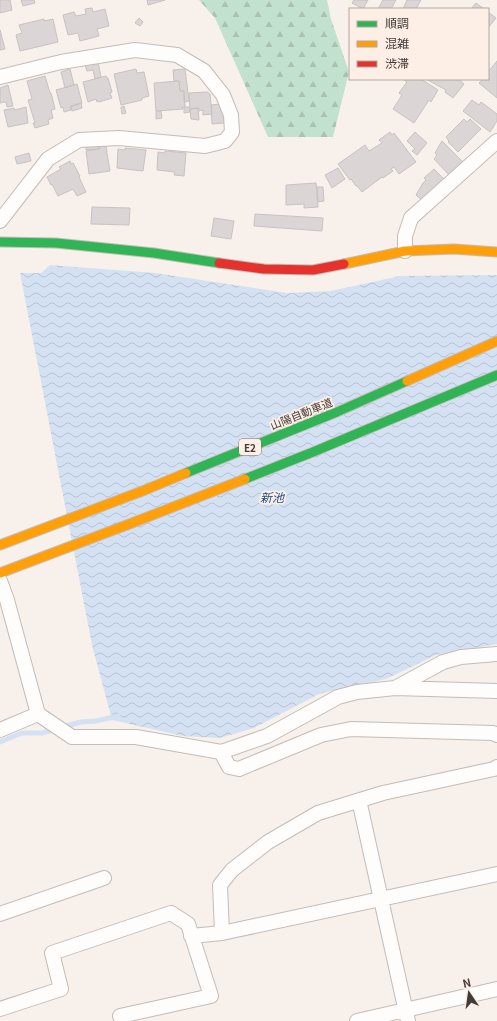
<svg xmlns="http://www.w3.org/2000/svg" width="497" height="1021" font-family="Georgia,'Noto Sans JP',serif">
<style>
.forest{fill:url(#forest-firs)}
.water{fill:url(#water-waves)}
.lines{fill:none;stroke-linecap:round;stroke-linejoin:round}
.stream{stroke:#d4e1f3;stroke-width:5}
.building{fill:#dbd5d6;stroke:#c8c2c3}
.street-casing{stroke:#c3bcb7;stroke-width:16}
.fast-casing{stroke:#c3bcb7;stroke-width:11}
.slow-casing{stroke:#c3bcb7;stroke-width:11}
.jam-casing{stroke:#c3bcb7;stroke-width:11}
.street{stroke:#fefdfc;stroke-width:14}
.fast{stroke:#30b455;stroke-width:9}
.slow{stroke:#ff9f0a;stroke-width:9}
.jam{stroke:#e5322d;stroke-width:9}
.labels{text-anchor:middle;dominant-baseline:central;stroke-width:3.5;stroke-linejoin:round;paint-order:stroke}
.shield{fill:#fdefe6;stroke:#7a716c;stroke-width:1}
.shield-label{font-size:10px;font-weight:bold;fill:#423b37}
.street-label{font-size:11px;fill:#423b37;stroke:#fdefe6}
.water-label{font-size:12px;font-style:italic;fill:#194c81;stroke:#fdefe6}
</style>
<defs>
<pattern id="forest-firs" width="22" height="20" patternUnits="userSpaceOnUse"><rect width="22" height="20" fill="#c3e1cf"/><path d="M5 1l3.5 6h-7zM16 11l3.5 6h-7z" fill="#a9c2b2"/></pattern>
<pattern id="water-waves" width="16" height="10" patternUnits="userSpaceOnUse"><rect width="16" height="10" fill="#d4e1f3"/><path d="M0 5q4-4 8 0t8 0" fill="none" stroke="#b7c2d1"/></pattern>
</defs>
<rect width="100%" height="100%" fill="#f8f0eb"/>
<path class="forest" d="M199 0H327L331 19 349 72 333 137H268L215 18Z"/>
<path class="water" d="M50 265 155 273 287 293 331 291 400 276 497 275V644L436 655 386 679 319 694 254 728 220 738 183 736 112 720 92 645 20 273H41Z"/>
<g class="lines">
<path class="stream" d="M0 742 22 733H42L81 722 96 721 118 716"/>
</g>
<path class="building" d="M0 0H10L12 10 0 13Z
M21 0H34L35 3 23 6Z
M147 0H165L148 5Z
M354 0H368L363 9 352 3Z
M383 0H396L391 9H378Z
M407 0H421L416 9H403Z
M476 3 484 9H471Z
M92 8 93 12 105 9 109 26 97 29 99 36 80 41 78 33 68 35 63 15 74 12 76 16 86 14 85 9Z
M488 12 496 18 488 28Z
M139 18 143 22 140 26 135 23Z
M44 19V21L53 19 58 42 20 51 16 35 22 33 19 25Z
M0 30 5 49 0 50Z
M497 61V98L479 83 483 79H488V72Z
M98 62 101 77 95 79 93 70 87 71 85 65Z
M70 69 74 85 65 88 61 72Z
M136 69 137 73 144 72 149 96 142 98V100L121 105 114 74Z
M185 69 189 101 184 102V91H180L179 81H174L173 70Z
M45 76 50 93H51L55 109 51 110 53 118 48 120 49 124 35 128 33 123H35L28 100 32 99 27 81Z
M106 76 107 78H108L112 92 110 93 112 98 99 102V101L97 102 96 99 88 102 83 82Z
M405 79H421L438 90 431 102 429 100 414 123 393 109 402 95 399 93 407 82 404 80Z
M426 79H458L464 84 453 98 445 92 446 90Z
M179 81 180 91H184L185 107H182L183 109 156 111 154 83Z
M77 84 82 103 70 107 71 110 64 112 63 107 61 108 56 90Z
M8 85 13 106 7 107 6 102 0 103V88Z
M208 92 209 94H210L212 114 203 115V110L199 111V108L190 109 189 93Z
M472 100 479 105 481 102 497 114V121L490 132 463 111Z
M81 103 82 108 72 111 71 106Z
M221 104 224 109 225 123 212 124 211 105Z
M124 106 126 113 122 114 121 107Z
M26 107 28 123 8 127 4 110 14 108 15 110Z
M184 107H189L190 112 184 113Z
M198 108 199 120 191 119 190 109Z
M156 111H161L162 118 156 119Z
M464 119 467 122 470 119 481 129 458 152 448 142 449 141 446 137Z
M390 132 392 135 394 133 416 162 399 174 394 167 391 169 393 171 383 178 382 177 362 192 357 186H356L351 179 350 180 338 164 365 145 369 151 382 143 379 140Z
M415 132 427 143 417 155 412 151 415 149 407 141Z
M442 141 463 162 449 175 434 159 437 155 435 153Z
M98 145 99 149 86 150V147Z
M106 146 107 152H106V153H107L110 171 89 174 86 151 100 149 99 147Z
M125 148 146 150 143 171 117 168 118 149 125 150Z
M165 151 186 153 184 176 174 175 175 172 157 170 158 152 165 153Z
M29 153 31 161 17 164 15 157Z
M70 161 71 164 73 163 80 176 79 177 86 192 77 196 73 189 58 196 52 184 51 185 47 177 61 169 59 167Z
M338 168 345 179 332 188 325 175Z
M434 169 445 180 422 200 416 195 423 183 426 180 424 178Z
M316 183 318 207 304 208V204L286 205V185Z
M317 187H323L324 201 318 202Z
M92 207 130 208 129 225 91 224Z
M255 214 323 218 322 231 254 226Z
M214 218 234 221 231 239 211 236Z"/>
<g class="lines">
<g class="street-casing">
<path id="street" d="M0 77 61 62 135 50 177 55 204 71 223 95 231 115 232 132 225 141 205 146 119 138 79 140 48 159 0 221
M405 251V236L411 218 497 141
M0 581 7 600 38 714
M397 687 443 662 461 657 497 654
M0 730 38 714 72 737H136L221 752 267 736 338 697 357 692 395 688 497 691
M221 752 229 767 239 769 321 735 351 729 493 733 497 735
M359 800 408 1021
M0 914 104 878
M222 933 220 885 232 870 268 842 318 813 383 793 494 769 497 767
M191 936 222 933 497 874
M0 1009 61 989 52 953 171 913 188 924 211 996 120 1016
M357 1021 497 989"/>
</g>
<g class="fast-casing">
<path id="fast" d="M0 242 56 243 154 253 219 263
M186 473 337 412 407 381
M245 479 313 452 497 375"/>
</g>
<g class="slow-casing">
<path id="slow" d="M344 264 405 251 454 249 497 252
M407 381 497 341
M0 545 145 490 186 473
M0 573 132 523 245 479"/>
</g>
<g class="jam-casing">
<path id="jam" d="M219 263 264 269 313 270 344 264"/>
</g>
<use href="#street" class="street"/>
<use href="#fast" class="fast"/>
<use href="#slow" class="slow"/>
<use href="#jam" class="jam"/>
</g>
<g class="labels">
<rect class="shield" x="239" y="439" width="22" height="16" rx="3"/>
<g class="shield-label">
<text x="250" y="447">E2</text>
</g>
<g class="street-label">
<text transform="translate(301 413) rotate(-22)">山陽自動車道</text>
</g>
<g class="water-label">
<text x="272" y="496">新池</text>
</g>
</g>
<rect x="349" y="8" width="140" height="72" fill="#fdefe6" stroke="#b2a7a0"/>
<rect x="357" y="21" width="20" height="6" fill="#30b455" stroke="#b2a7a0"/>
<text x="385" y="28" font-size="12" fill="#423b37">順調</text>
<rect x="357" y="41" width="20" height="6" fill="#ff9f0a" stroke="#b2a7a0"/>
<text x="385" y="48" font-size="12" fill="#423b37">混雑</text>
<rect x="357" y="61" width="20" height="6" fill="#e5322d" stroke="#b2a7a0"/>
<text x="385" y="68" font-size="12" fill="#423b37">渋滞</text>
<g transform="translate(469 993) rotate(347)" stroke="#fdefe6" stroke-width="3" paint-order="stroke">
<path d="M0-3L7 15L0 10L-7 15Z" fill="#423b37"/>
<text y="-6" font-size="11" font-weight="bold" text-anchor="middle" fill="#423b37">N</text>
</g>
</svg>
